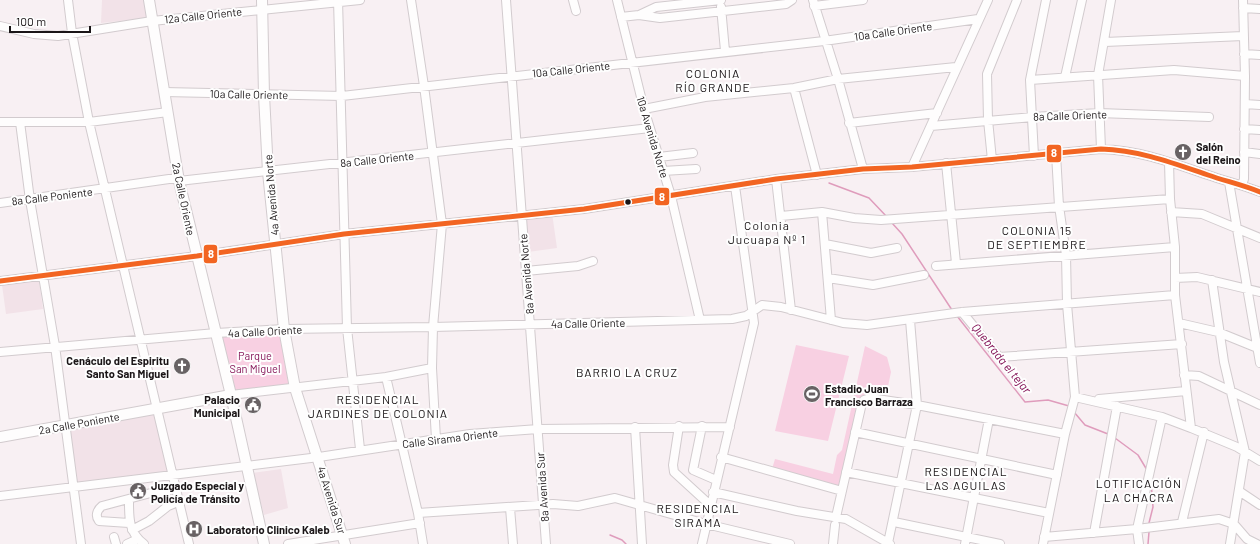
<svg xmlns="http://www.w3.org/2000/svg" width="1260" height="544" font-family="Barlow,sans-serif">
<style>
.built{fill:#f2e2e8}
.green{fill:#f8d0e2}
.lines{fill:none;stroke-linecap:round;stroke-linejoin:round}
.stream{stroke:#df9cbc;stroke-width:1.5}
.minor-casing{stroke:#d2cbce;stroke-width:10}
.major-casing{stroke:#d2cbce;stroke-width:12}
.minor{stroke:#fefdfd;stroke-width:8}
.major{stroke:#fefdfd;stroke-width:10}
.bus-1-casing{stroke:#fefefe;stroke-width:8}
.bus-1{stroke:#f26522;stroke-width:5}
.bus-dot{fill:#1a1517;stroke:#fefefe;stroke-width:1.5}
.labels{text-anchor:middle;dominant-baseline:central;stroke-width:4;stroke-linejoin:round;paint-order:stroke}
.street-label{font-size:11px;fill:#1a1517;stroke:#fefefe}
.poi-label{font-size:11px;font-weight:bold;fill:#1a1517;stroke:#fefefe;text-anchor:start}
.park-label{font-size:11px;fill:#861659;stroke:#fefefe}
.neighbourhood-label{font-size:12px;letter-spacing:1px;fill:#1a1517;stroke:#fefefe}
.water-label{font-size:12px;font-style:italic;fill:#821155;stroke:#fefefe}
.line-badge{stroke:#fefefe;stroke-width:1.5}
.badge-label{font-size:11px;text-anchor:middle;font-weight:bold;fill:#fff}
</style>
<rect width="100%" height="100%" fill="#f8f0f3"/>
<path class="built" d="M102 0H147L148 18 101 23Z
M552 213 557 248 528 252 524 217Z
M39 280 43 309 6 314 2 285Z
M151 413 156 416 168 470 166 473 80 484 77 482 68 431 71 428Z
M281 469 288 508 264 515 253 473Z"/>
<path class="green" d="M284 329 295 388 231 395 216 333Z
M796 345 849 356 828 441 775 431Z
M865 346 887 357 891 372 886 396 866 394 863 396 839 485 837 486 772 469 775 459 833 474 837 455 842 450Z"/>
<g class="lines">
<path class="stream" d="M829 183 869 198 887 217
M892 223 902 234 952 310
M957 316 1025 402 1048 400 1069 406
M1074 412 1085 425 1108 434
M1115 438 1138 455 1147 470
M1149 523 1153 507 1151 481
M610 535 622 540 626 544
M1148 544 1149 532"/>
<g class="minor-casing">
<path id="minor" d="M68 0 72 33 89 122 189 544
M338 0 347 328 360 449
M411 0 424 86 442 224 433 327 432 368 436 439
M506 0 546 544
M573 0 576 11
M617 0 644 109 671 196 700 320
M813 0 838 79 863 169
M814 6 863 0
M721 7 725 51
M1243 8 1260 9
M639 15 656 7 721 0
M621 17 639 15 660 18 786 4 792 0
M0 26 34 34 58 36 152 21 360 0
M1105 42 1243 36
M1244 54 1260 55
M1065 77 1082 0
M1030 80 1174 70 1245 76
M794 88 817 175
M164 92 342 96 824 41 978 19
M1245 104 1260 105
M644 109 705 97 794 88 838 79 956 67
M0 122H89L168 112
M20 122 30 200 55 346 81 544
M849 123 937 113
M931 126 1033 117 1099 113 1209 117
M1244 129 1260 130
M1101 149 1098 75 1111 0
M1244 152 1260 154
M1034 156 1030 80 1046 0
M659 157 693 153
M992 160 988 120 987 74 1017 0
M946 163 956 263
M912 167 988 0
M663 171 696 169
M776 179 791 310
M1229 182 1260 363
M1242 185 1244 179 1245 76 1243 0
M0 203 169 179H175L179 181 650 128
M822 212 831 320
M1171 212 1202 214 1260 238
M781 216 822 212 854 218 881 220 1170 199
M825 244 871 253 897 248
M936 266 1175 247
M526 271 578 266 593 261
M828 278 873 285 924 275
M1175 278 1197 277 1260 292
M1212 280 1224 362 1245 452 1230 544
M0 281 197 256 344 234 584 209 776 179 863 169 912 167 1101 149C1139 150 1173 163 1208 175 1225 181 1243 185 1260 192
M962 312 999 357 1182 344
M1179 323 1218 332 1260 349
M0 352 216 333 284 329 433 327 732 319 746 316 762 305 781 307 843 323 867 325 962 312 1175 295
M1184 375 1199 376 1260 405
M386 377 418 513 423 544
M231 395 386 377 432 368
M1075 397 1162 417 1191 428 1175 295V247L1170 199 1169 162
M1099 399 1186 391
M679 426 673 465 674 472 710 505
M702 426 693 470 716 480
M635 427 642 544
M1191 428 1237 447 1260 461
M855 432 1057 475
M721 457 842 491
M846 472 1049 513
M1239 491 1260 505
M713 492 797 511 846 519 890 544
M0 496 319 457 470 434 538 429 730 427
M129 499C129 517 128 532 144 544
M510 508 513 544
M418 513 553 504 578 506 615 498 706 524 790 544
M836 517 862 403 864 400 870 398 917 405 1065 434
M894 522 1000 544
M1182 522 1204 432
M129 523 99 521C95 516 97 510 102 506L162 490 166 492 168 506
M132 530 149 521 168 506 173 504
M1094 533 1117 406
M114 537 116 544
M1044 537 1137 529 1219 519 1234 524 1247 539 1257 544
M888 543 917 405 910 320
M127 544 138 539
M288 544 420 523
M702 544 754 323 735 186
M833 544 835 525
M965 544 989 419
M1043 544 1065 434 1075 397 1067 304 1066 255 1059 206 1056 154
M1139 544 1137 529 1162 417"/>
</g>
<g class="major-casing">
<path id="major" d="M149 0 179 181 231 395 264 544
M262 0 264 95 268 172 284 329 295 388 345 544
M0 437 231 395"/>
</g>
<use href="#minor" class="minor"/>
<use href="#major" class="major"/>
<g class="bus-1-casing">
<path id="bus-1" d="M0 281 197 256 344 234 584 209 776 179 863 169 912 167 1101 149C1139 150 1173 163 1208 175 1225 181 1243 185 1260 192"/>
</g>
<use href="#bus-1" class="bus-1"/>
</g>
<defs>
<g id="church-disc" transform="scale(0.9)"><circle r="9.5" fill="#686264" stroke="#fefefe"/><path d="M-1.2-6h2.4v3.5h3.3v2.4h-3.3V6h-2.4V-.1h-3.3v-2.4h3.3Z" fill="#fff"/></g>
<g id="stadium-disc" transform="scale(0.9)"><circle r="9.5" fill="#686264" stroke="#fefefe"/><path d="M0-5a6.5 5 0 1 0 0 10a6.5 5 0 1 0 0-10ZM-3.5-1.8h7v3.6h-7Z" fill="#fff"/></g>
<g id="civic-disc" transform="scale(0.9)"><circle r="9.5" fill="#686264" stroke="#fefefe"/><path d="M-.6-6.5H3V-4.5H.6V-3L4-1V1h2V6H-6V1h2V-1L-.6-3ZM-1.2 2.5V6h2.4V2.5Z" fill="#fff"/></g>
<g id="hospital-disc" transform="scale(0.9)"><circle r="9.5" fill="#686264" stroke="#fefefe"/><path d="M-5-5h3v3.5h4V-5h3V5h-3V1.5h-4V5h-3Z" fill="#fff"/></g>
</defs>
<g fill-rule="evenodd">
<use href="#church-disc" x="1183" y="152"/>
<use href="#church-disc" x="182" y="366"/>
<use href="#stadium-disc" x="812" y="394"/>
<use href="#civic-disc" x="253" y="405"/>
<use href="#civic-disc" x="138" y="491"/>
<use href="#hospital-disc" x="194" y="529"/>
</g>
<circle class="bus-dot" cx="628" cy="202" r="3.5"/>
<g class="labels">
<g class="street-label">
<text transform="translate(203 15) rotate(-6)">12a Calle Oriente</text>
<text transform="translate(893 31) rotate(-8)">10a Calle Oriente</text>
<text transform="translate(571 69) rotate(-6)">10a Calle Oriente</text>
<text transform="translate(249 94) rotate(1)">10a Calle Oriente</text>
<text transform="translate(1070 115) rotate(-2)">8a Calle Oriente</text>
<text transform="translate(653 137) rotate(73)">10a Avenida Norte</text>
<text transform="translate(377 159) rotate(-6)">8a Calle Oriente</text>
<text transform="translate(271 195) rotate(-95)">4a Avenida Norte</text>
<text transform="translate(52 196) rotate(-7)">8a Calle Poniente</text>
<text transform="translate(184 199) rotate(78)">2a Calle Oriente</text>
<text transform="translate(526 274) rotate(-95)">8a Avenida Norte</text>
<text transform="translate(588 323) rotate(-1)">4a Calle Oriente</text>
<text transform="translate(265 331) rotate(-3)">4a Calle Oriente</text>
<text transform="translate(79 423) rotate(-10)">2a Calle Poniente</text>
<text transform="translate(450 438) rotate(-7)">Calle Sirama Oriente</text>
<text transform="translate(542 487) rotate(-94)">8a Avenida Sur</text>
<text transform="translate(332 500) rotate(72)">4a Avenida Sur</text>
</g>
<g class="poi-label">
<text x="1196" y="146">Salón<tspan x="1196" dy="13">del Reino</tspan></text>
<text x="169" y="360" text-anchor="end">Cenáculo del Espiritu<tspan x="169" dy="13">Santo San Miguel</tspan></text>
<text x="825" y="388">Estadio Juan<tspan x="825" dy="13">Francisco Barraza</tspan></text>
<text x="240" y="399" text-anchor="end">Palacio<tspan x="240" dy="13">Municipal</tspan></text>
<text x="151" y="485">Juzgado Especial y<tspan x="151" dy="13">Policía de Tránsito</tspan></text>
<text x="207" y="529">Laboratorio Clinico Kaleb</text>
</g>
<g class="park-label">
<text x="255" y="355">Parque<tspan x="255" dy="13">San Miguel</tspan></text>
</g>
<g class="neighbourhood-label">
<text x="713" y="73">COLONIA<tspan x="713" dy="14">RÍO GRANDE</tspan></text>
<text x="767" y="225">Colonia<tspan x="767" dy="14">Jucuapa Nº 1</tspan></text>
<text x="1037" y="230">COLONIA 15<tspan x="1037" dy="14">DE SEPTIEMBRE</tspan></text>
<text x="627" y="372">BARRIO LA CRUZ</text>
<text x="378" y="399">RESIDENCIAL<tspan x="378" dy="14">JARDINES DE COLONIA</tspan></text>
<text x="966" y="471">RESIDENCIAL<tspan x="966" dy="14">LAS AGUILAS</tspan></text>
<text x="1139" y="483">LOTIFICACIÓN<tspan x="1139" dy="14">LA CHACRA</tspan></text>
<text x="698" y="508">RESIDENCIAL<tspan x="698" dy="14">SIRAMA</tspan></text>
</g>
<g class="water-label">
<text transform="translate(1002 358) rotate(51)">Quebrada el tejar</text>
</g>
</g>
<g class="line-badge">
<rect x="1046" y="144" width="16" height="19" rx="4" fill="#f26522"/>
<rect x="654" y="187" width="16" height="19" rx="4" fill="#f26522"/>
<rect x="203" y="244" width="15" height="20" rx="4" fill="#f26522"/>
</g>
<g class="badge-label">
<text x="1054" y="157">8</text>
<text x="662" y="201">8</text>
<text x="211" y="258">8</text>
</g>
<path d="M10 26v6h80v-6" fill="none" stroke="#1a1517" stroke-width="2"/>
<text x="16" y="26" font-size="12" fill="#1a1517" stroke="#fefefe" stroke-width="3" paint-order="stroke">100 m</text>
</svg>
